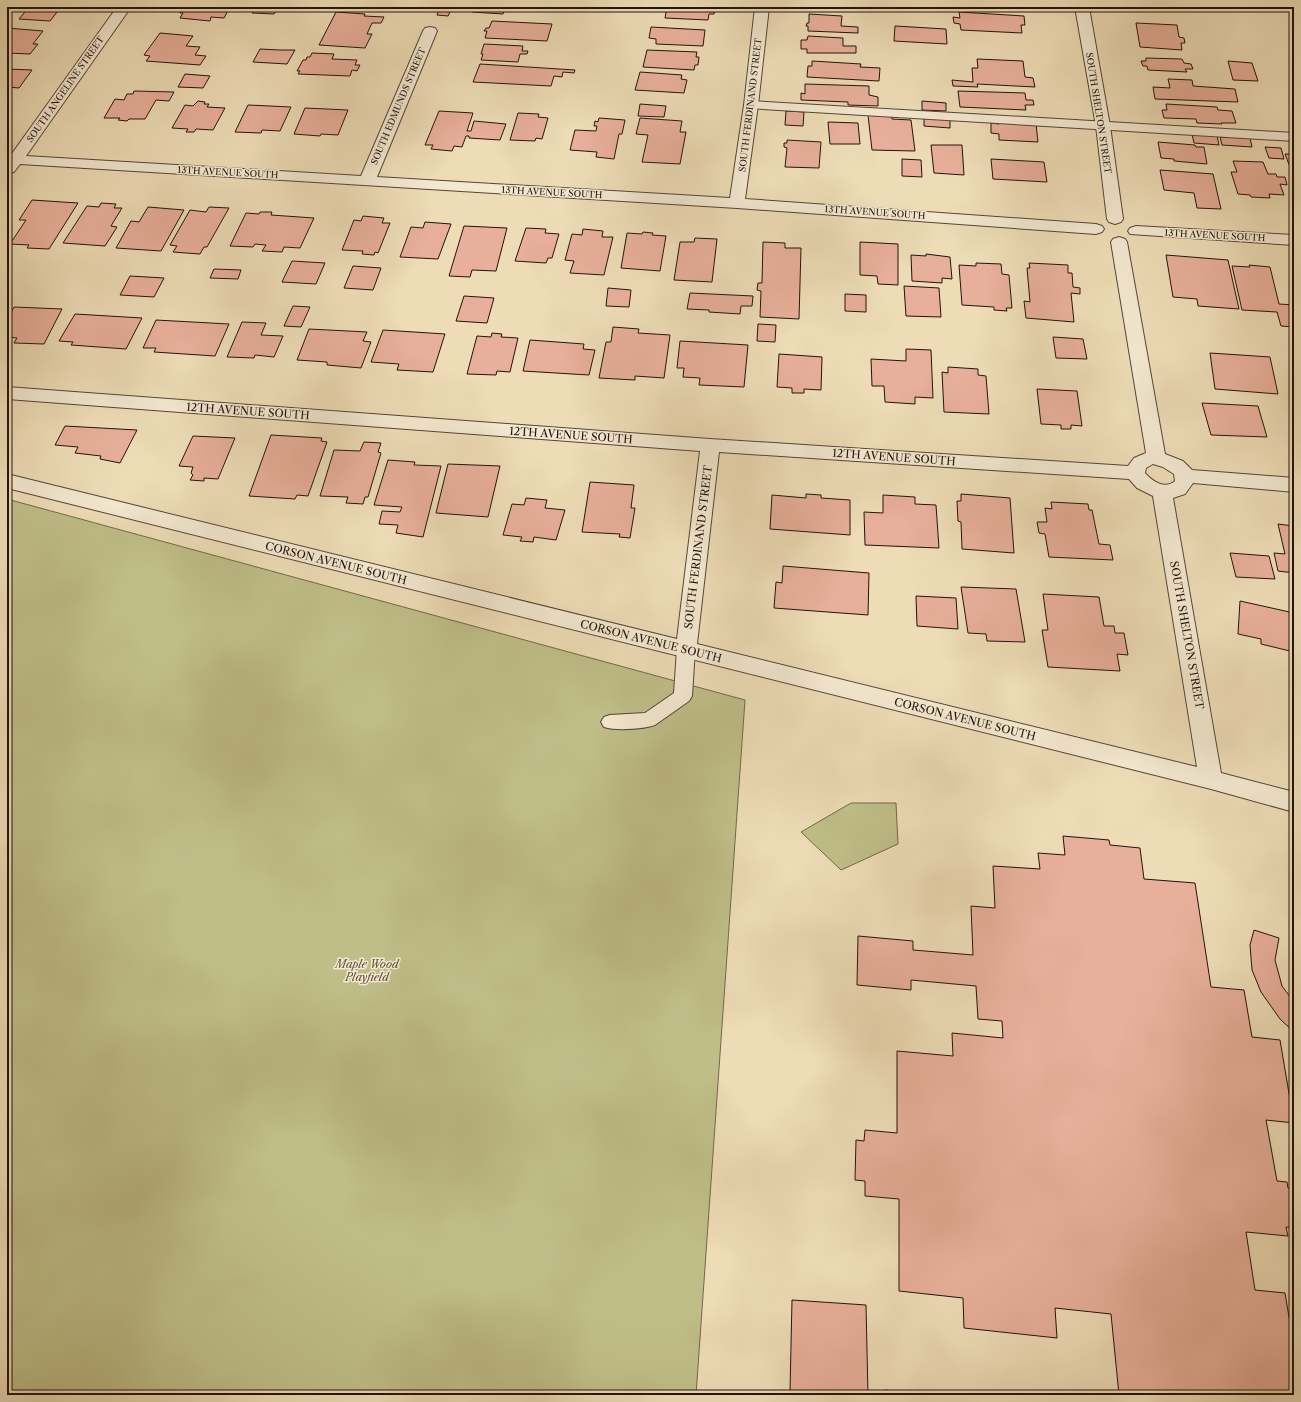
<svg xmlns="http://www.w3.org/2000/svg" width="1301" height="1402" font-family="'Libre Caslon Text',serif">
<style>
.green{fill:#bfbe89;stroke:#72684a}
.building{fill:#e8af9a;stroke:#24130c}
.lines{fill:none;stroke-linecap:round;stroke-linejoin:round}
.lane-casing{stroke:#564536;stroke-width:2}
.street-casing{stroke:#564536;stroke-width:2}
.lane{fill:#f3e8d0;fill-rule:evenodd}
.street{fill:#f3e8d0;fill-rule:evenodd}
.labels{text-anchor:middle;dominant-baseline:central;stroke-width:3;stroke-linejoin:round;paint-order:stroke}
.far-street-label{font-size:9px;fill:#24130c;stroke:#f3e8d0}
.street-label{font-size:11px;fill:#24130c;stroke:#f3e8d0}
.park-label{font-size:11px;font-style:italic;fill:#5a4f38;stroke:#f3e8d0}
</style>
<rect width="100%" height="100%" fill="#eddcb6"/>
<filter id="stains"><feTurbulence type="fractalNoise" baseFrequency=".005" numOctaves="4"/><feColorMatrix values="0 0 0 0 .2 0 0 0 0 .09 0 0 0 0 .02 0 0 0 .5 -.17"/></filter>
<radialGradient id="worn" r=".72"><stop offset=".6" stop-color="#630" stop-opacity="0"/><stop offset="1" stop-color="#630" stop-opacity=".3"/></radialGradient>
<path class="green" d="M7 499 745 700 696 1395H7Z
M851 803H896L898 844 841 870 801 832Z"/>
<path class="building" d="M29 7H61L50 21 19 19Z
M194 7H230L224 18 211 17 210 21 180 18 183 13H180L182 9 193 10Z
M256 7H279L274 14 252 13Z
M440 7H506L503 14 472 12 474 9 452 8 448 16 437 15Z
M667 7H715L714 14H709L708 20 665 18Z
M811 7H848V9L811 8Z
M336 12 365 14 364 16 384 17 381 23H372L367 34H372L365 48 319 45Z
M959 12 1024 16 1025 25H1021L1022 33 961 30 960 24 954 23 953 17 960 18Z
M809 14 842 16 841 26 858 27V33L808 31V26H806L807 23H809Z
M492 21 552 24 547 41 485 38 487 31H484L486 28H489Z
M1136 23 1177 25 1179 37 1184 38 1185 43H1181L1182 50 1140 47Z
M895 26 946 29 947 44 894 41Z
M651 27 705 30 703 46 656 44V39L649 38Z
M7 28 43 31 33 44H38L30 54 7 53Z
M160 33 193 36 186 46 200 47 195 55 206 56 200 65 146 61 150 56 144 55Z
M808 36 843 38V46H856V53H807V49H801V40H807Z
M484 44 523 46 522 51H528L527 54H520L518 62 481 60 483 54H481Z
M260 49 280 50H295L287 64 253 62Z
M647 50 697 52 696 57H699L698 65H695L694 70 643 67Z
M312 53 334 54 332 59 357 60 355 65H360L357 71 352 70 350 76 298 74 300 71H297L303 60H306L307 57H310Z
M1146 58 1182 59 1184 63 1191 64 1193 69H1185L1187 72 1148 70 1147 66H1143L1141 61H1146Z
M977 59 1023 61 1025 77 1033 78 1035 87 977 84 978 87 953 86 952 80 973 82 972 68H978Z
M812 61 861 64 860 67 880 68 879 81 807 77 808 66H812Z
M1228 61 1252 63 1258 81 1233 80Z
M480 64 575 70 574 73 563 72 562 77 554 76 551 86 473 82Z
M7 69 32 70 19 88 7 87Z
M640 72 682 75 681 79 687 80 684 93 635 90Z
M185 74 210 76 203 88 178 87Z
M1168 79 1192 80 1193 86 1235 89 1238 102 1155 99 1153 87 1170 88Z
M805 84 869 86V95L878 97V106L848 105V102L801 100V93L805 94Z
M134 91 174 92 169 101 156 100 145 119H129L127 121 118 120 120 118H104L115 99 124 100 127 94H133Z
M958 91 1025 93 1026 100H1033L1034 105H1025L1026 110 960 107Z
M198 101 205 102 204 104H209L207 107 225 108 213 130 196 129 194 132H186L188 129 172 128 185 105 193 106Z
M922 101 946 103V111L922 110Z
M640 104 666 106 664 117 638 116Z
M1166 104 1217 107 1218 110 1232 111 1236 123H1221L1222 124 1197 123 1196 119 1164 118 1162 110H1167Z
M248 105 291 107 280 131 262 130 261 133 235 132Z
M305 108 348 110 338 135 321 134 320 136 294 134Z
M439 111 473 113 467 131H471L474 121 506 124 500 140 469 138V136H466L462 147 454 146 452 151 431 149 433 145H425Z
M786 111 804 112 803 126 785 125Z
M518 113 539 114 538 117 548 118 542 139 536 138 535 141 510 140Z
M868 115H892V119L911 120 915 151 872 150Z
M599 118 625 120 622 134H619L614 159 596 157 597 152 570 150 575 130 596 131 597 126H594L595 121 598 122Z
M640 118 682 121 680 132H686L680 164 642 162 648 135 636 134Z
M924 118 950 119V128L924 126Z
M828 122 858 123 860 144H830Z
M998 122 1036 124 1038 142 999 140V134L991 133V123L999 124Z
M1192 134 1217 136 1219 145 1194 143Z
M1220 137 1250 138 1252 147 1222 145Z
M787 140 821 142 819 168 785 167 787 148 784 147V143H787Z
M1158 142 1195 145 1196 147H1204L1207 164 1174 161V159L1161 158Z
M931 145H962L964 175 934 173Z
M1265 147 1281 148 1284 159 1269 158Z
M1285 154H1294V171L1293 167H1290Z
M902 159 921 160 922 177 902 176Z
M991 159 1044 162 1047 182 993 179Z
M1233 161 1263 162 1268 174H1276L1277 177H1285L1287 185 1280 184 1284 195 1269 194 1270 198 1251 197 1250 195 1238 194 1231 172H1237Z
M1160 170 1213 174 1221 209 1197 208 1194 193 1164 190Z
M32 200 78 203 49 249 27 248 29 245 10 244 26 220H19Z
M101 203 116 204 114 208H122L111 226 117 227 105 246 63 243 87 206 99 207Z
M148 207 184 210 161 251 116 248 131 221 139 222Z
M209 207 229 208 207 247H204L200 254 173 252 177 246 170 245 190 210 206 212Z
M260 212H272L271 215 314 218 300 248 284 247 282 252 262 251 266 245 255 244 253 247 230 246 246 213 259 214Z
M363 216 384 218 382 223H390L378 253 375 252 374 255 362 254 363 251 342 250 354 220 361 221Z
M425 222 451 224 438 259 400 257 411 227 423 228Z
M464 226 507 228 496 271 472 270 470 277 449 276Z
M526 228 546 229 545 233 559 234 552 258H548L546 263 515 261Z
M583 229 603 231 602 237H613L604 275 570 273 574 261 565 260 572 234 582 235Z
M643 232 653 233 652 235 666 236 660 271 621 268 627 233 642 234Z
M695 238 717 239 712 282 674 280 680 242H694Z
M763 242 785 243V248H801L799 319 760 317 761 291 757 290 758 283H762Z
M860 242 898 244V285L878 284 877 276 860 275Z
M926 254 950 257 952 279 942 278V283L912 281 911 255 926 256Z
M1166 255 1228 260 1239 309 1198 306 1197 299 1173 297Z
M292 261 325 263 316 284 282 282Z
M976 263 1001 264 1002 274 1009 275 1012 308H1006L1007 311 994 310V307L962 305 959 265 976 266Z
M1029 263 1068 265V273H1072L1073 287 1080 288V294L1071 293 1074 322 1026 318 1024 301 1030 302 1027 268H1030Z
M1249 265 1270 267 1279 304 1294 305V327L1281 326 1277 312 1242 310 1232 266 1250 267Z
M353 266 381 268 373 290 344 288Z
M214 269 241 270 238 279 210 278Z
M130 276 164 278 154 297 120 295Z
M904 286 939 288 941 317 906 316Z
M608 288 631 290 629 307 606 306Z
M690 293 753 296 752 306H741L740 314 709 312V310L687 309Z
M845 294 866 295V312L845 311Z
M464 296 494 298 487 323 456 321Z
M293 306 310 307 301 327 284 326Z
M14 307 62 309 44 344 14 343 17 338 7 337V320Z
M75 314 142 318 126 349 71 345 73 342 59 341Z
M156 320 229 324 215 356 154 352 156 348H143Z
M242 322 266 323 261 335 283 336 274 357 255 355 254 358 227 357Z
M758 324 776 325 775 342 757 341Z
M613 327 639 329 638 333 670 335 664 378 635 376V380L599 378 606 342H611Z
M309 329 367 332 363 341 371 342 361 368 327 365V362L297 360Z
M383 330 445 334 433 372 397 370 399 364 371 362Z
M492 333 502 334 501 337 518 338 510 372 497 371 496 375 467 374 477 336 491 337Z
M1053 337 1083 339 1087 359 1056 358Z
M530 340 584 344 583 349 595 350 589 375 523 371Z
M680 341 748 345 744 387 699 385 700 378 683 377 684 368H677Z
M906 349 931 350 933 398 915 397V404L885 402 884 386H872L871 359 906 361Z
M1210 353 1270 357 1278 394 1215 389Z
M779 354 822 357 821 390 804 389V393H792V388L777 387Z
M948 367 978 369V375L986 376 989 414 944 412 942 372 948 373Z
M1037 389 1077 391 1082 426 1071 425V429H1061V425L1041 424Z
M1202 403 1258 406 1267 437 1211 435Z
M65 426 137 430 120 463 100 459 101 456 75 453 78 447 55 445Z
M271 435 322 438 321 441 327 442 308 496 297 495 295 499 249 496Z
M193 436 235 438 218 479 204 478V481L190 480 193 475 191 473 193 467 179 466Z
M364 442 381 443 378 452 381 453 368 497H365L363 504 346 503 348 497 320 496 334 450 360 451Z
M388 460 415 462 414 465 441 466 423 537 396 533 398 525 379 524 382 511 400 512 402 507 374 505Z
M448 464 500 466 488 517 436 513Z
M590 482 634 485 631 508H635L630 538 619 537 620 534 582 532Z
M806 494 821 495V498L850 500V535L770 529 772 495 806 498Z
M961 494 1010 498 1014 553 962 549 961 522 958 521 957 501H961Z
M883 495 915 497V504L936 505 939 548 865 545 864 512 883 513Z
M526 498 547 500 545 508 565 510 556 540 534 537 533 542 520 541 522 537 503 535 512 504 524 505Z
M1051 502 1088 504 1089 510H1092L1099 544 1110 545 1113 560 1049 557 1045 534 1039 533 1037 522H1047L1045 508 1052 509Z
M1278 524 1294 526V573L1278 571 1274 553 1285 554Z
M1230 553 1269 556 1275 579 1236 577Z
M783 566 869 573 868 615 774 608 776 582 782 583Z
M961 587 1016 589 1025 642 987 641 986 634 968 633Z
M1043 594 1099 597 1104 626H1114L1115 633H1124L1128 655 1117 654 1120 671 1048 667 1042 630H1048Z
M916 596 956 598 958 629 917 626Z
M1240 601 1294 613V652L1261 644V639L1238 634Z
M1063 836 1109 840 1110 845 1140 848 1144 879 1195 883 1211 987 1244 990 1252 1037 1280 1040 1294 1123 1266 1120 1277 1181 1287 1182 1288 1188 1294 1189V1228L1286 1227 1288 1236 1246 1232 1255 1290 1285 1293 1294 1347V1395L1272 1394V1395H1119L1111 1314 1055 1308 1057 1338 964 1328 963 1298 899 1291V1199L865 1196V1181L855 1180 856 1140 864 1141 865 1130 897 1133V1051L953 1056 952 1033 1003 1038 1002 1021 978 1019 976 986 911 980V990L857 985 858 936 913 941V950L973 955 971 906 995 908 993 866 1040 869 1038 853 1065 855Z
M1254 930 1279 938 1275 960 1282 986 1294 1002V1032L1280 1019 1261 992 1252 970 1250 945Z
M792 1300 866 1305 868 1395H833L790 1391Z
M885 1390 934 1395H885Z"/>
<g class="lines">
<g class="lane-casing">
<path id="lane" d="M751 101 1294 133V141L747 108 745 105 747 102Z
M686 642 692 644 695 649 692 696 689 701 655 725C643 729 616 731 604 727L601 722 604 717 610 715 645 713 674 693 677 649 680 644Z"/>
</g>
<g class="street-casing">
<path id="street" d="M117 7H131L26 156 361 176 423 31 425 28 430 27 435 28 437 31 377 177 730 198 744 105 755 7H769L758 105 745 199 1096 224 1102 226 1104 229 1102 232 1096 234 737 208 20 164 14 172 7 173V154L11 155Z
M1075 7H1089L1110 126 1123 219 1121 222 1115 224 1109 222 1107 219 1096 126Z
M1136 226 1294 235V245L1130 234 1128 231 1130 228Z
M1119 237 1125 239 1127 242 1165 454 1183 461 1192 470 1294 478V492L1193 483 1185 494 1173 498 1221 773 1294 792V812L1211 789 7 488V474L677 639 700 451 7 399V387L710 439 1128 466 1134 458 1146 453 1111 242 1113 239ZM719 452 1129 479 1137 488 1153 496 1197 767 697 644ZM1153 464 1163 467 1174 474 1175 481C1165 490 1152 481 1145 473L1146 468Z"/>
</g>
<use href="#lane" class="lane"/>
<use href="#street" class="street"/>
</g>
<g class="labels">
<g class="far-street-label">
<text transform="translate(65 89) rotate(-55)">SOUTH ANGELINE STREET</text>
<text transform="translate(750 105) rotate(-83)">SOUTH FERDINAND STREET</text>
<text transform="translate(398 106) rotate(-67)">SOUTH EDMUNDS STREET</text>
<text transform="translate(1099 113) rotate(81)">SOUTH SHELTON STREET</text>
<text transform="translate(228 172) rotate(3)">13TH AVENUE SOUTH</text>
<text transform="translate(552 192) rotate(3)">13TH AVENUE SOUTH</text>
<text transform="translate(875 212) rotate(4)">13TH AVENUE SOUTH</text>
<text transform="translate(1215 235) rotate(3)">13TH AVENUE SOUTH</text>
</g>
<g class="street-label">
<text transform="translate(248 411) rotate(4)">12TH AVENUE SOUTH</text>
<text transform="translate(571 435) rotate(4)">12TH AVENUE SOUTH</text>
<text transform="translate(894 457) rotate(4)">12TH AVENUE SOUTH</text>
<text transform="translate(698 547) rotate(-83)">SOUTH FERDINAND STREET</text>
<text transform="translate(336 563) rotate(14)">CORSON AVENUE SOUTH</text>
<text transform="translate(1187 635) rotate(80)">SOUTH SHELTON STREET</text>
<text transform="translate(651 641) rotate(14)">CORSON AVENUE SOUTH</text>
<text transform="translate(965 719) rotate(14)">CORSON AVENUE SOUTH</text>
</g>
<g class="park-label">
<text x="367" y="964">Maple Wood<tspan x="367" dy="13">Playfield</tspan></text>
</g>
</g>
<rect width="1301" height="1402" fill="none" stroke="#eddcb6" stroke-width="24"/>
<rect x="8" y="8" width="1285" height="1386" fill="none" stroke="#24130c" stroke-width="2"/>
<rect x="12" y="12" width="1277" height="1378" fill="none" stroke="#24130c"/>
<rect width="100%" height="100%" filter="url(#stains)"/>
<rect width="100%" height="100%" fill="url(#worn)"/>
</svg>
